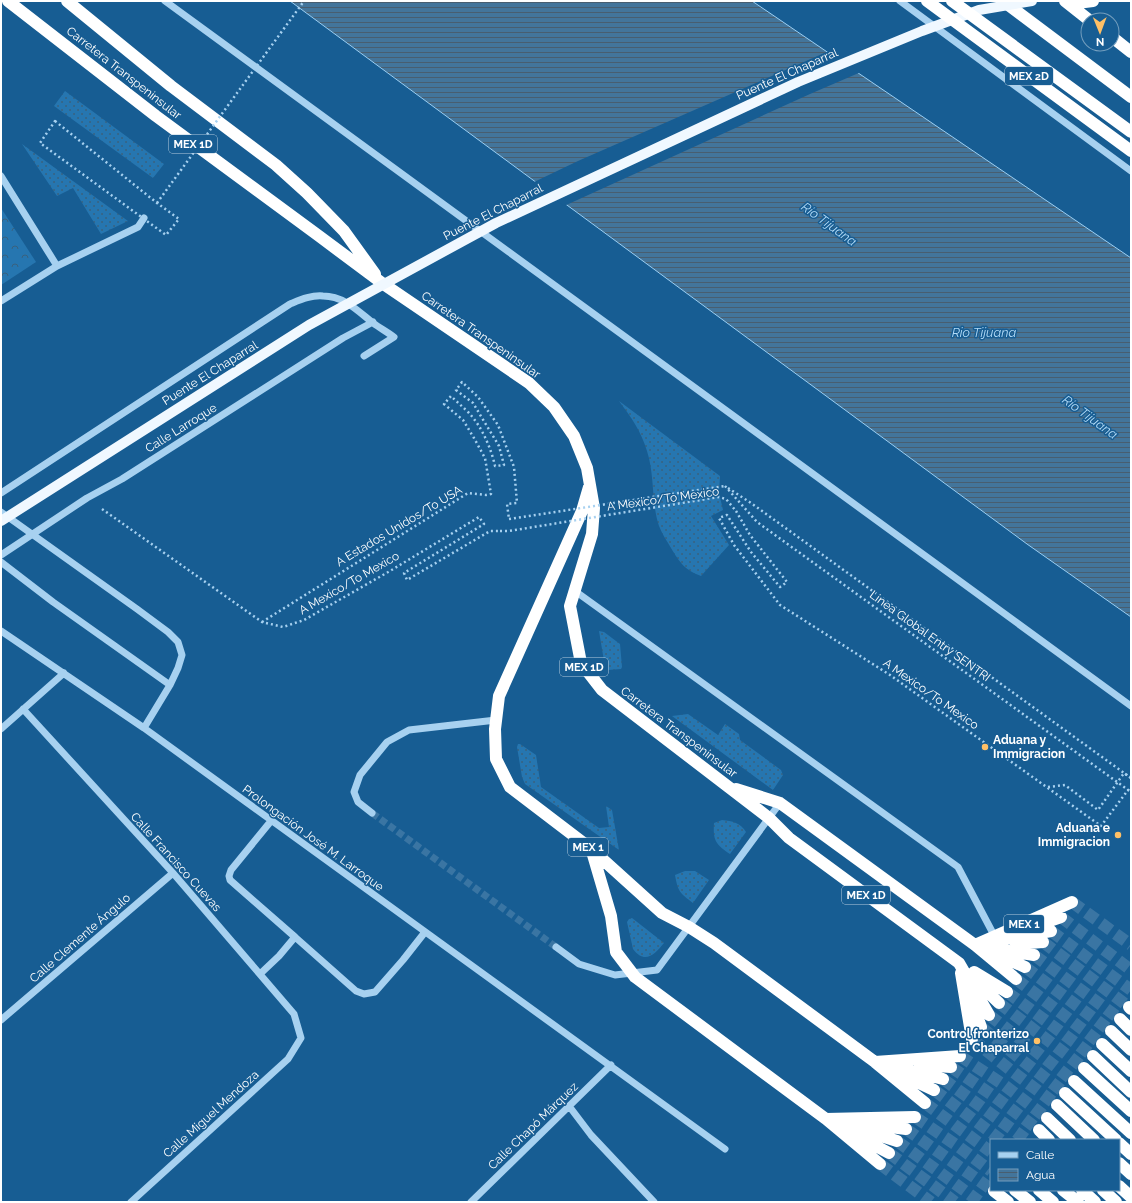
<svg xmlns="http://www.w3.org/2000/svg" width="1132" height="1203" font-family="Raleway,sans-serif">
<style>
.grass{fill:url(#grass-dots)}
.park{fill:url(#park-crowns)}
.water{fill:url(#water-rules);stroke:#99cef3}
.pier{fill:#175d93}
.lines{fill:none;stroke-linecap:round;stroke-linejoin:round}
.minor-tunnel{stroke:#3a75a3;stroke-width:7;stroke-dasharray:7 3.5;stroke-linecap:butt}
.highway-tunnel{stroke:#3a75a3;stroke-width:12;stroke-dasharray:12 6;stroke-linecap:butt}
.path{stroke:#a7d1f0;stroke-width:2.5;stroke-dasharray:2 3;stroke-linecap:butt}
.minor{stroke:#a7d1f0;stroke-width:7}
.highway{stroke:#fff;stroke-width:12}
.path-bridge{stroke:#a7d1f0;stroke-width:2.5;stroke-dasharray:2 3;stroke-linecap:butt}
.major-bridge{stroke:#f0f8ff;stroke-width:10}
.highway-bridge{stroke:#fff;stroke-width:12}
.poi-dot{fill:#ffc066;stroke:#175d93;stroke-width:1.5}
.labels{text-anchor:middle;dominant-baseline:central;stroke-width:3;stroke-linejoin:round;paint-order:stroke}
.shield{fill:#175d93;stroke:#b9cedf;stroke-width:1}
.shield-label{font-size:11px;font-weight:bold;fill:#fff}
.street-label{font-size:12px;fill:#fff;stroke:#175d93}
.poi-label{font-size:12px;font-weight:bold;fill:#fff;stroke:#175d93;text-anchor:end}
.water-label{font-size:13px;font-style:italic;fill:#b3dbf7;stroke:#175d93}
</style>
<defs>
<pattern id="grass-dots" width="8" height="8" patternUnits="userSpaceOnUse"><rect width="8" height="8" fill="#2676b0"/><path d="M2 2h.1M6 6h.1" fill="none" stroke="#39617e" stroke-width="1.8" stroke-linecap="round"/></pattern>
<pattern id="park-crowns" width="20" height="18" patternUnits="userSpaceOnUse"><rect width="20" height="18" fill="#2676b0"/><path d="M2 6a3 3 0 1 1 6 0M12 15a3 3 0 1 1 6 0" fill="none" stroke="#39617e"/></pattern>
<pattern id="water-rules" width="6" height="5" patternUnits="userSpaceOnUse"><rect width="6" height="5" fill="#43759b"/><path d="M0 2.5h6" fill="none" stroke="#485e70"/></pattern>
</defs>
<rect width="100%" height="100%" fill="#175d93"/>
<path class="grass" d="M65 91 164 164 153 178 54 106Z
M22 144 128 221 101 234 73 188 57 196Z
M619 401 720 476 719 493 723 510 711 516 729 545 701 576C685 570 680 563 671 548 667 541 662 534 659 526 651 502 655 476 647 451 641 431 631 417 619 401Z
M599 631 604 632 620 644 622 667 621 669 608 670 605 667Z
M688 714 718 735 725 724 739 734 740 740 781 770 783 775 773 790 672 716Z
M518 744H520L536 755 541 787 599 828 609 827 606 806 612 810 619 850 525 784 522 777 517 747Z
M722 820C732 821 741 823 746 832L730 854C715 844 713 840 714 823Z
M685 871H695L709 880 693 903C680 893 678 892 675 875Z
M632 918 664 943C655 954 645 965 633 949L627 922 629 919Z"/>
<path class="park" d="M1 208 36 262 1 285Z"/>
<path class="water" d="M290 1H752L1131 258V617L1027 544Z"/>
<path class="pier" d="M829 51 861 72 810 94 564 206 532 183 578 161Z"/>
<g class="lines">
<path class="minor-tunnel" d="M372 813 556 947"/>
<path class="highway-tunnel" d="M1072 902 1131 945
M1061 917 1131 970
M1051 931 1131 990
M1043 942 1129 1007
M1034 955 1120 1019
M1025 967 1111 1031
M1016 979 1102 1044
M1007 992 1093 1056
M999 1003 1084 1068
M989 1015 1074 1081
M981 1027 1023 1061 1065 1093
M972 1039 1013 1072 1057 1105
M960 1056 1004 1085 1047 1118
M951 1067 995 1097 1039 1130
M943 1079 1027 1140
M934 1090 1001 1140
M925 1103 991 1152
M915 1117 959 1147 991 1171
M906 1129 991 1189
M897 1141 980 1202
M889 1153 955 1202
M880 1164 931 1202"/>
<path class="path" d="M55 121 157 203 179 219 166 235 40 143Z
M102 509 262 622 283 627 304 620 390 571 479 517 484 524 404 573 407 580 490 531H500
M736 511 750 535 787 582 780 587 751 552 727 515 719 518 734 545 780 605 890 675 1101 826 1128 790 1131 792
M262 622 468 493 486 495 491 494 485 458 474 438 463 420 444 404 451 396C457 402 463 407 469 413 482 427 491 448 495 466L504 465 499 446 473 403 456 390 462 382 478 397 498 425 514 467 517 503 507 504 509 519
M1048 787 1065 785 1098 810 1124 773 1131 778"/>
<path class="minor" d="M165 1 1131 706
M900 1 1131 171
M1 176 57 266
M1 301 57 266 138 227 144 218
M1 493 290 304C300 300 311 295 323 296 344 296 358 311 373 323 380 328 387 332 394 337L364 356
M1 512 137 609 168 632 178 642 182 655 178 668 170 685 144 728
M1 555 87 498 122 479 343 338 373 322
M1 562 53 602 170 685
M575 591 958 867 996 939
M1 631 144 728 725 1149
M23 709 173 873 294 1014 301 1038 288 1059 131 1202
M1 729 64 673
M372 813 358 802 354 792 360 775 387 742 409 730 496 720
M271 821 231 870 229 876 230 880 295 937
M556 947 579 964 615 975 657 970 780 803
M260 974 279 956 295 937 356 991 364 994 375 992 403 960 425 932
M1 1020 173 873
M569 1106 591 1135 654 1202
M471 1202 611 1065"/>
<path class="highway" d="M8 1 156 116 319 236 382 283 529 383 554 407 574 436 587 468 594 508 592 534 570 606 581 663 602 690 769 818 789 838 959 963 989 1015
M67 1 171 86 276 165 307 193 344 231 375 274
M1003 1 1131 97
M1065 1 1089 20
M1069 4 1093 1
M1112 37 1131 52
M589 487 582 511 499 696 495 729 496 759 510 787 590 848 662 913 689 927 714 943 875 1062 925 1103
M736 789 780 803 975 945 1016 979
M591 848 611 916 616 952 635 977 826 1119 880 1164
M1035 926 1061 917
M996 941 1051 931
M1016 944 1043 942
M975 945 1072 902
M984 947 1034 955
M991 952 1025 967
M974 972 1007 992
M961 973 972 1039
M971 976 999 1003
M971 999 981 1027
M1129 1007 1131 1009
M1120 1019 1131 1030
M1111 1031 1131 1050
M1102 1044 1131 1071
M1093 1056 1131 1092
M875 1062 960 1056
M886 1065 943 1079
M920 1065 951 1067
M1084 1068 1131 1111
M898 1073 934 1090
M1074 1081 1131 1133
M1065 1093 1116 1140
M1057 1105 1094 1140
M1047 1118 1070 1140
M826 1119 915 1117
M837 1122 897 1141
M867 1124 906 1129
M1039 1130 1049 1140
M849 1132 889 1153
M1119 1143 1131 1154
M1119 1163 1131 1174
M1119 1186 1131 1197
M1015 1190 1030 1202
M1039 1190 1053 1202
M1063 1190 1078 1202
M1082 1190 1095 1202
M1103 1190 1116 1202
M994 1191 1008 1202"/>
<path class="path-bridge" d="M157 203 304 1
M725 486 757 522 1131 792
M728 488 751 503 1131 778
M509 519 725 486
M500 531H509L719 497 726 499 736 511"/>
<path class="major-bridge" d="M1 521 309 325 496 223 798 82 922 31 979 10 1032 1"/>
<path class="highway-bridge" d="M927 1 1131 151
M952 1 1131 132"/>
</g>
<g class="poi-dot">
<circle cx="985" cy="747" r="4"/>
<circle cx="1118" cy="835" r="4"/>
<circle cx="1037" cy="1041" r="4"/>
</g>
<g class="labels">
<g class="shield">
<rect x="1005" y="67" width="48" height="18" rx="3"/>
<rect x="169" y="135" width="48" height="18" rx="3"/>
<rect x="560" y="658" width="48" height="18" rx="3"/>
<rect x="568" y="838" width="40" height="18" rx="3"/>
<rect x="842" y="886" width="48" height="18" rx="3"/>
<rect x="1004" y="915" width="40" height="18" rx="3"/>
</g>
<g class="shield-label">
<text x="1029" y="76">MEX 2D</text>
<text x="193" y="144">MEX 1D</text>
<text x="584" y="667">MEX 1D</text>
<text x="588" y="847">MEX 1</text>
<text x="866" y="895">MEX 1D</text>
<text x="1024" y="924">MEX 1</text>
</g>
<g class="street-label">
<text transform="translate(124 73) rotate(38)">Carretera Transpeninsular</text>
<text transform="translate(787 74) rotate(-24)">Puente El Chaparral</text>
<text transform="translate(493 212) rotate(-27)">Puente El Chaparral</text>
<text transform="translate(481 335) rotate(35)">Carretera Transpeninsular</text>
<text transform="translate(210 373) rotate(-32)">Puente El Chaparral</text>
<text transform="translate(181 428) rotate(-32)">Calle Larroque</text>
<text transform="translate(663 499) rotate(-8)">A Mexico/To Mexico</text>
<text transform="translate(399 526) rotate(-31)">A Estados Unidos/To USA</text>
<text transform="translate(349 583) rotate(-30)">A Mexico/To Mexico</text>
<text transform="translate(930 636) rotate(36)">Linea Global Entry SENTRI</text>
<text transform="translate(931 694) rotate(35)">A Mexico/To Mexico</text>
<text transform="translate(679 732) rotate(37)">Carretera Transpeninsular</text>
<text transform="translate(313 838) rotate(36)">Prolongación José M. Larroque</text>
<text transform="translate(176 862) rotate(48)">Calle Francisco Cuevas</text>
<text transform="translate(80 938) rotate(-41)">Calle Clemente Ángulo</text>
<text transform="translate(211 1114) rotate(-42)">Calle Miguel Mendoza</text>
<text transform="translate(533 1126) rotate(-44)">Calle Chapó Márquez</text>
</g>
<g class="poi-label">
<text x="993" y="740" text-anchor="start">Aduana y<tspan x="993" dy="14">Immigracion</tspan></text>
<text x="1110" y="828">Aduana e<tspan x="1110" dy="14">Immigracion</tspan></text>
<text x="1029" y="1034">Control fronterizo<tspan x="1029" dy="14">El Chaparral</tspan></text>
</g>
<g class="water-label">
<text transform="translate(829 224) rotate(36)">Río Tijuana</text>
<text x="984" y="332">Rio Tijuana</text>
<text transform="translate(1090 417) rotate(36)">Río Tijuana</text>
</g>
</g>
<rect width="1132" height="1203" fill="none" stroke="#ffffff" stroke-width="4"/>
<rect x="990" y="1139" width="130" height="52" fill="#175d93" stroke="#749ebe"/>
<rect x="998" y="1152" width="20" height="6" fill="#a7d1f0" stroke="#749ebe"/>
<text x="1026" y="1159" font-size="12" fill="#ffffff">Calle</text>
<rect x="998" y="1169" width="20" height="12" fill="url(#water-rules)" stroke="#749ebe"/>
<text x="1026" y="1179" font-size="12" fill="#ffffff">Agua</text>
<g transform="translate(1100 32) rotate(179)"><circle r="19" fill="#175d93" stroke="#749ebe"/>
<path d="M0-3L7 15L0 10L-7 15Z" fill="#ffc066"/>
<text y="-6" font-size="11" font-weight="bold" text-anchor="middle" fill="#ffffff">N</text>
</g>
</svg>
